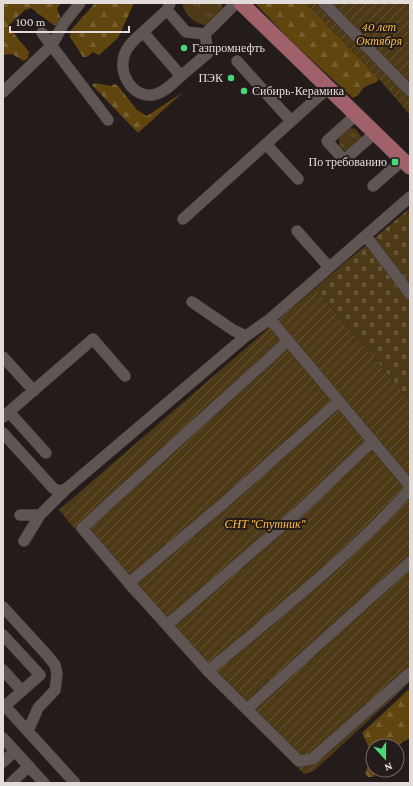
<svg xmlns="http://www.w3.org/2000/svg" width="413" height="786" font-family="'Crimson Pro',serif">
<style>
.grass{fill:url(#grass-tufts)}
.forest{fill:url(#forest-firs)}
.cemetery{fill:url(#cemetery-stones)}
.garden{fill:url(#garden-furrows)}
.lines{fill:none;stroke-linecap:round;stroke-linejoin:round}
.minor-casing{stroke:#3c3635;stroke-width:12}
.major-casing{stroke:#3c3635;stroke-width:16}
.minor{stroke:#5f5654;stroke-width:11}
.major{stroke:#a0616b;stroke-width:15}
.poi-dot{fill:#49d778;stroke:#241c1b;stroke-width:1.5}
.labels{text-anchor:middle;dominant-baseline:central;stroke-width:4;stroke-linejoin:round;paint-order:stroke}
.park-label{font-size:12px;font-style:italic;fill:#fdbc36;stroke:#241c1b}
.poi-label{font-size:12px;fill:#e2dcdb;stroke:#241c1b;text-anchor:start}
</style>
<defs>
<pattern id="grass-tufts" width="24" height="20" patternUnits="userSpaceOnUse"><rect width="24" height="20" fill="#4d3915"/><path d="M3 7l-1-3M5 7V3M7 7l1-3M15 17l-1-3M17 17v-4M19 17l1-3" fill="none" stroke="#665536"/></pattern>
<pattern id="forest-firs" width="22" height="20" patternUnits="userSpaceOnUse"><rect width="22" height="20" fill="#60450f"/><path d="M5 1l3.5 6h-7zM16 11l3.5 6h-7z" fill="#765f31"/></pattern>
<pattern id="cemetery-stones" width="16" height="16" patternUnits="userSpaceOnUse"><rect width="16" height="16" fill="#4d3915"/><path d="M2 7V4a2 2 0 0 1 4 0v3zM10 15v-3a2 2 0 0 1 4 0v3z" fill="#665536"/></pattern>
<pattern id="garden-furrows" width="10" height="10" patternUnits="userSpaceOnUse"><rect width="10" height="10" fill="#4d3915"/><path d="M-1 1l2-2M0 10L10 0M9 11l2-2" fill="none" stroke="#665536"/></pattern>
</defs>
<rect width="100%" height="100%" fill="#241c1b"/>
<path class="grass" d="M182 3H222C223 13 216 18 210 25 196 26 185 16 182 3Z
M351 128 356 129 362 138 348 152 341 148C336 139 342 131 351 128Z"/>
<path class="forest" d="M3 3H61L57 9 61 19 55 26 31 8 25 10 8 26 29 52 28 58 24 61 12 54 3 55Z
M95 3H134L118 38 99 55 93 52 87 57H83L70 37 71 30Z
M255 3H306L379 79C375 85 370 83 365 87 360 90 360 96 353 98L290 40Z
M95 83 111 86 115 84 119 87 137 110 147 116 183 92 138 133 92 85Z
M410 688V738L396 746H373V770H376L377 773 373 777H368L365 773C373 755 371 751 362 733Z"/>
<path class="cemetery" d="M410 208V400L315 288Z"/>
<path class="garden" d="M306 3H410V115L379 79Z
M315 288 410 400V682L314 771 304 774 130 594 59 510Z"/>
<g class="lines">
<g class="minor-casing">
<path id="minor" d="M170 3 167 10 186 32 205 34 236 3
M324 3 410 91
M167 10 143 32 181 76 208 53 205 34
M143 32C135 39 127 46 124 56 119 74 132 97 152 95 163 94 173 83 181 76
M42 33 108 120
M237 61 291 121
M3 92 52 45 64 23 80 3
M356 115 327 141 344 160 375 133
M266 144 298 179
M373 186 403 160
M183 219 328 88
M297 231 329 267
M366 236 410 294
M192 302 233 330 246 336
M270 319 410 486
M288 341 82 528 129 583 208 671 299 761 312 759 410 673
M3 357 34 391
M9 412 46 453
M3 417 93 339 125 376
M3 433 53 488 59 491 66 489 246 336 270 319 410 197
M20 515H40
M24 541 40 515 66 489
M129 583 225 502 339 401
M3 607 47 655 55 665 57 674 55 690 38 708 28 731
M167 625 298 512 373 441
M3 635 40 675 5 706
M3 670 22 691
M208 671C277 613 350 557 410 489
M3 704 75 783
M247 709 410 562
M3 738 44 783
M3 762 15 751
M11 783 29 766"/>
</g>
<g class="major-casing">
<path id="major" d="M241 3 410 167"/>
</g>
<use href="#minor" class="minor"/>
<use href="#major" class="major"/>
</g>
<g class="poi-dot">
<circle cx="184" cy="48" r="4"/>
<circle cx="231" cy="78" r="4"/>
<circle cx="244" cy="91" r="4"/>
<rect x="391" y="158" width="8" height="8" rx="2"/>
</g>
<g class="labels">
<g class="park-label">
<text x="379" y="27">40 лет<tspan x="379" dy="14">Октября</tspan></text>
<text x="265" y="524">СНТ "Спутник"</text>
</g>
<g class="poi-label">
<text x="192" y="48">Газпромнефть</text>
<text x="223" y="78" text-anchor="end">ПЭК</text>
<text x="252" y="91">Сибирь-Керамика</text>
<text x="387" y="162" text-anchor="end">По требованию</text>
</g>
</g>
<rect width="413" height="786" fill="none" stroke="#e2dcdb" stroke-width="8"/>
<g transform="translate(385 758) rotate(159)"><circle r="19" fill="#241c1b" stroke="#706968"/>
<path d="M0-3L7 15L0 10L-7 15Z" fill="#49d778"/>
<text y="-6" font-size="11" font-weight="bold" text-anchor="middle" fill="#e2dcdb">N</text>
</g>
<path d="M10 26v6h119v-6" fill="none" stroke="#e2dcdb" stroke-width="2"/>
<text x="16" y="26" font-size="12" fill="#e2dcdb" stroke="#241c1b" stroke-width="3" paint-order="stroke">100 m</text>
</svg>
